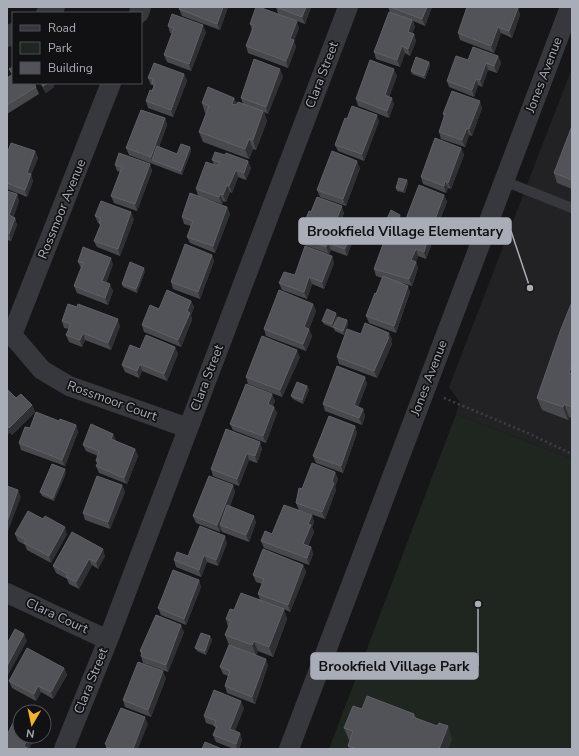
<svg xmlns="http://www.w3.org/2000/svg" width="579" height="756" font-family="'Nunito Sans',sans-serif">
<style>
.built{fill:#222225}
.green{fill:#1e261f}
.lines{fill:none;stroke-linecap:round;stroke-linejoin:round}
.path{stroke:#3d3f44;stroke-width:2.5;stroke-dasharray:2 3;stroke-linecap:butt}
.lane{stroke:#37383d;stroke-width:10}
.street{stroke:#37383d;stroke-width:20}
.wall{fill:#47494d}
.shaded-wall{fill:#2f3033}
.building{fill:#525359;stroke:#5f6168}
.labels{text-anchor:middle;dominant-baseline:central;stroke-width:3.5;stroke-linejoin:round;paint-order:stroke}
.street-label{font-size:13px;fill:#a8adb8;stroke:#111113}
.leader{fill:none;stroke:#a8adb8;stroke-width:1.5}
.callout-dot{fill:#a8adb8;stroke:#111113;stroke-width:1.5}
.callout{fill:#a8adb8;stroke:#a8adb8;stroke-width:1.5}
.callout-label{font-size:14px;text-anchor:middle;font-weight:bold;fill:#111}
</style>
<rect width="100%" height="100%" fill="#161618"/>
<path class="built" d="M572 68V459L456 414 460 402 449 387Z"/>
<path class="green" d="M456 414 572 459V749H329Z"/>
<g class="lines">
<path class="path" d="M444 398 530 434 572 454"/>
<path class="lane" d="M504 181 572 208"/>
<path class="street" d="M46 13 55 7
M139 13 141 7
M7 37 13 33
M7 333 12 335 42 370 69 386 188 428
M12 335 111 83
M7 593 108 640
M64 749 108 640 348 7
M289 749 570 7"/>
</g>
<path class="wall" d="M180 7H228L220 30 182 16 179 9Z
M276 7H311L305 24 278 14Z
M388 7H432L425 26 413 21 415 27 412 34H414L416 41 410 56 405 53 400 67 376 59 374 52 390 12Z
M518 8 520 15 512 38 501 33 494 53 460 40 458 33Z
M250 24 299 28 294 41 296 47 288 68 248 53 246 46 252 30Z
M168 26 206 32 191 71 167 62 164 55 172 33H170Z
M498 56 501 63 497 73 488 70 482 87 478 85 474 97 449 87 447 81 468 60Z
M429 62 430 66 425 79 412 74 411 71Z
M9 69 36 87 39 94 7 114V78L12 75Z
M184 74 187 81 173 117 148 108 146 101 152 91 153 88V85H151L148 78Z
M283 76 268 114 264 112 267 121 256 150 253 149 249 159 203 142 199 132 206 114 205 113 202 103 234 98 237 104H243L241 98Z
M397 76 389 97 394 104 389 118 358 106 356 99Z
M40 83H56L54 85V87L46 93Z
M482 108 472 136 469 135 465 147 441 139 439 132 444 117 443 114Z
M165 118 167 125 159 147 177 154 190 147 191 151 182 175 129 155 126 148Z
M347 119 379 121 364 161 338 151 335 145Z
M572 126V189L557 183 554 173Z
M461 148 464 155 451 189 448 188 446 193 423 184 421 177Z
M35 151 38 158 31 175 33 181 27 197 7 189V154Z
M225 155 248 161 251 168 246 180 238 177 232 193 230 192 226 202 223 201 222 204 198 196 196 189 214 165 212 160Z
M150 164 152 171 137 211 114 203 111 196 120 172 117 171 115 165Z
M360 168 346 206 320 197 317 190Z
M408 183 405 193 397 191 396 188Z
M7 191 17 194 19 201 13 217 15 218 17 225 11 241 7 240Z
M444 195 447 202 432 240 407 231 404 224Z
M227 207 230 214 215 253 190 243 187 237 191 226 184 224 182 217Z
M311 212 344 213 339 227 354 238 347 256 331 250 329 254 302 244 299 237Z
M400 215 401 219 397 227 388 222 387 219Z
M95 216 134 219 120 256 97 247 94 241 100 226 99 223H98Z
M428 239 431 246 426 259 418 256 416 262 418 268 412 286 402 283 410 292 396 333 369 323 366 316 376 294 382 278 376 276 374 269Z
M212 255 214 261 200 299 173 289 171 282Z
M332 256 334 263 324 289 312 284 307 299 282 290 279 283Z
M78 262 113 264 106 283 113 291 108 305 77 293 74 286 81 268Z
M145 271 137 293 123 287 122 284Z
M191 301 194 307 191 315 192 320 181 347 144 332 142 325 159 309Z
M572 302V418L569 417 568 420 542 410 537 398Z
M313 304 316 311 309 329 312 336 306 351 266 336 264 329Z
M337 316 333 328 324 324 322 321Z
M347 320 348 324 344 335 335 331 333 327Z
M62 321 120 326 111 350 85 340 82 347 69 342 66 335 69 329 64 328Z
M361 334 392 339 391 341 392 344 377 378 339 364 337 357Z
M175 347 178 354 167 381 142 371 139 378 125 372 122 365 140 349Z
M300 357 282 397 248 384 246 377Z
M365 377 367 384 358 407 363 409 365 416 362 425 325 411 323 404Z
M307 386 309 390 303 404 293 399 291 396Z
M7 389 16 398 32 405 35 412 12 435 10 432 7 436Z
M272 394 275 401 273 406 277 413 266 443 233 430 230 424Z
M59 421 76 425 78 432 65 466 21 450 19 443Z
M355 426 357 433 343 473 316 463 313 456Z
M116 440 115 441 135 449 138 456 127 484 99 473 96 466 97 464 96 461 98 456 86 451 83 445Z
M260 442 262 449 257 463 249 460 239 486 213 476 211 469Z
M335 472 338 479 335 487 336 490 325 519 299 510 296 503 302 489Z
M66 473 54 501 42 496 40 492Z
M122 485 125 492 110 529 85 520 83 513Z
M233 485 235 492 230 506 256 522 249 542 222 532 221 529 220 532 196 523 193 516Z
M312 515 314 522 312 527 314 532 308 546 311 547 313 554 309 565 264 548 261 541 272 534Z
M72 532 105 556 98 569 92 565 79 589 69 584 67 579 56 573 53 566Z
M15 534H67L51 563 27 550 25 545 18 541Z
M227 543 218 566 207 562 201 577 176 567 174 560Z
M303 565 306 572 290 612 284 609 287 619 273 657 258 651 256 655 268 665 255 704 227 693 225 686 228 676 223 674 220 667 229 645 225 635 228 627 226 619 234 610 260 600 258 594 262 584 256 582 253 575Z
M199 580 201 587 186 625 161 615 158 608Z
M184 632 168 672 143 663 141 656V654L140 651Z
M210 636 212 640 206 655 197 651 195 648Z
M64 668 67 675 53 699 41 692 36 701 12 688 9 681Z
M166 678 151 717 125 707 123 700Z
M244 708 235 731 240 733 242 740 239 749H234L216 742 213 735 216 729 215 726 206 723 204 716Z
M362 709 414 714 416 718 452 739 448 749H349L348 746 350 741 349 740 344 728Z"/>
<path class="shaded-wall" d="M223 7H228L220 30 217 24Z
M306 7H311L305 24 302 17Z
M427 7H432L425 26 422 19Z
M518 8 520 15 512 38 509 31Z
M412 20 415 27 410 39 408 32Z
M297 21 299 28 294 41 296 47 288 68 286 61 290 39Z
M203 25 206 32 191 71 189 64Z
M498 27 501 33 494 53 491 46Z
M414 34 416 41 410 56 408 49Z
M402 46 405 53 400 67 397 60Z
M498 56 501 63 497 73 494 66Z
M429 62 430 66 425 79 424 76Z
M486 63 488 70 482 87 480 80Z
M280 69 283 76 268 114 266 107Z
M394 69 397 76 387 102 385 95Z
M184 74 187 81 173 117 171 110Z
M476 79 478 85 474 97 472 90Z
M48 83H56L54 85V87L46 93 43 86Z
M234 98 238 108 232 104Z
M392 98 394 104 389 118 387 111Z
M480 101 482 108 472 136 469 129Z
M263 111 267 121 256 150 253 140Z
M377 115 379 121 364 161 362 154Z
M165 118 167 125 154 161 152 160 153 164 151 157Z
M467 128 469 135 465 147 462 140Z
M249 139 253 149 249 159 245 149Z
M190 147 191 151 182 175 181 171Z
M461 148 464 155 451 189 448 183Z
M35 151 38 158 31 175 33 181 27 197 25 190 27 173Z
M248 161 251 168 246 180 244 173Z
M357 161 360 168 346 206 343 199Z
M150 164 152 171 137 211 135 204Z
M236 170 238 177 232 193 229 186Z
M407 180 408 183 405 193 403 190Z
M445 181 448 188 446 193 444 186Z
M227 185 230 192 226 202 223 195Z
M17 194 19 201 12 222 9 215Z
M220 194 223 201 222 204 219 197Z
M444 195 447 202 432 240 430 233Z
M342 206 344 213 337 232 334 225Z
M227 207 230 214 215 253 213 246Z
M131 212 134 219 120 256 118 249Z
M400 215 401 219 397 227 396 223Z
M15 218 17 225 11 241 9 234Z
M351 232 354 238 347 256 345 249Z
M428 239 431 246 426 259 424 252Z
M328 243 331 250 329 254 326 247Z
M416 249 418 256 416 262 418 268 412 286 409 279 411 260Z
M212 255 214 261 200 299 198 292Z
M332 256 334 263 324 289 322 282Z
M111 258 113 264 105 288 102 281Z
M144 268 145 271 137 293 136 289Z
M309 277 312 284 307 299 304 292Z
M110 284 113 291 108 305 105 298Z
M408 286 410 292 396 333 394 326Z
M191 301 194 307 191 315 192 320 181 347 178 340 187 311Z
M313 304 316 311 307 334 304 327Z
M336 313 337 316 333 328 332 324Z
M118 319 120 326 111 350 108 343Z
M347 320 348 324 344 335 343 331Z
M309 329 312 336 306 351 303 344Z
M83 333 85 340 82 347 80 340Z
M389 333 392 339 391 341 392 344 377 378 374 371Z
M175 347 178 354 167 381 164 374Z
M297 350 300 357 282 397 280 390Z
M140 364 142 371 139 378 137 371Z
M572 364V382L569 373Z
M365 377 367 384 356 412 354 405Z
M307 386 309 390 303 404 302 400Z
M272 394 275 401 271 411 268 404Z
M564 404 569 417 568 420 563 407Z
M32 405 35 412 12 435 9 428Z
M274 407 277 413 266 443 263 436Z
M363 409 365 416 362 425 359 418Z
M76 425 78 432 65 466 62 460Z
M7 426H8L10 432 7 436Z
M355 426 357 433 343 473 341 466Z
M113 434 116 440 113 446 111 439Z
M260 442 262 449 257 463 255 456Z
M135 449 138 456 127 484 124 478Z
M247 453 249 460 239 486 237 479Z
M65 469 66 473 54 501 53 498Z
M335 472 338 479 335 487 336 490 325 519 322 512 332 482Z
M122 485 125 492 110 529 108 522Z
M233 485 235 492 222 526 220 525 221 529 220 532 217 525Z
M18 490 21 497 7 534V522Z
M312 515 314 522 312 527 314 532 305 551 303 544 308 524Z
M254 516 256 522 249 542 246 535Z
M65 527 67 534 51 563 49 556Z
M225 536 227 543 218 566 216 560Z
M311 547 313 554 309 565 307 558Z
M103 549 105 556 98 569 96 562Z
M204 555 207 562 201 577 199 570Z
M89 559 92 565 79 589 76 582Z
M303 565 306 572 290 612 288 605Z
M199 580 201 587 186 625 184 619Z
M284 609 287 619 273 657 269 647Z
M181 625 184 632 168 672 166 665Z
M24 634 27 641 7 677V666Z
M210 636 212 640 206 655 205 651Z
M254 641 258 651 256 655 252 645Z
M266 659 268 665 255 704 252 697Z
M64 668 67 675 53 699 51 692Z
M163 671 166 678 151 717 148 710Z
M38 686 41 692 36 701 34 694Z
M241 701 244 708 233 736 230 729Z
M145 717 148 724 138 749H133Z
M448 726 452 739 448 749H439Z
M240 733 242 740 239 749H237L236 744Z
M29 736H32L34 740 29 749 24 746Z"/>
<path class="building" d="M180 7H223L217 24 179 9Z
M256 7H259L297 21 290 39 294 40 286 61 246 46 254 25 250 24Z
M276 7H306L302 17Z
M390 7H427L422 19Z
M467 7H515L518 8 509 31 498 27 491 46 458 33Z
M389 12 412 20 408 32 414 34 408 49 402 46 397 60 374 52Z
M172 14 203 25 189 64 164 55 174 28 168 26Z
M473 47 498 56 494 66 486 63 480 80 476 79 472 90 447 81 456 56 468 60Z
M416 57 429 62 424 76 411 71Z
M254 59 280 69 266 107 241 98Z
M370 60 394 69 385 95 392 98 387 111 356 99Z
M154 63 184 74 171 110 146 101 150 90 152 91 155 84 152 83 153 79 148 78Z
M13 67V83H34L36 87 7 105V78L13 74 9 69Z
M42 83H48L43 86Z
M208 87 234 98 232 104 236 105 238 102 263 111 253 140 249 139 245 149 199 132 209 106 202 103Z
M452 91 480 101 469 129 467 128 462 140 439 132 445 114H443Z
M352 106 377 115 362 154 335 145 345 118 347 119Z
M141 110 165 118 151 157 126 148Z
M572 126V180L554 173Z
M435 138 461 148 448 183 445 181 444 186 421 177Z
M11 143 35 151 27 173 31 174 25 190 7 183V154Z
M181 144 190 147 181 171 152 160 157 146 177 154Z
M332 151 357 161 343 199 317 190Z
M215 152 225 155 226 153 248 161 244 173 236 170 229 186 227 185 223 195 220 194 219 197 196 189 206 162 218 166 220 162 212 160Z
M119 153 150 164 135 204 111 196 122 167 115 165Z
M399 178 407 180 403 190 396 188Z
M419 185 444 195 430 233 404 224Z
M7 191 17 194 9 215 15 218 9 234 7 233Z
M190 193 227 207 213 246 187 237 193 221 182 217Z
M317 197 342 206 334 225 351 232 345 249 328 243 326 247 299 237 309 211 311 212Z
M101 201 131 212 118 249 94 241 101 224 99 223 101 218 95 216Z
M391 210 400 215 396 223 387 219Z
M390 225 428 239 424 252 416 249 411 260 416 262 409 279 374 269Z
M185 244 212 255 198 292 171 282Z
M305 246 332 256 322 282 309 277 304 292 279 283 284 272 295 275Z
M83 247 111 258 102 281 110 284 105 298 74 286 83 263 78 262Z
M130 262 144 268 136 289 122 284Z
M383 276 408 286 394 326 366 316 375 293 376 294Z
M167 290 191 301 187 311 190 313 178 340 142 325 150 305 159 309Z
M279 290 313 304 304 327 309 329 303 344 264 329Z
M572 302V364L569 373 572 374V407L564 404 563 407 537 398 561 329Z
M68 304 77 307 78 304 118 319 108 343 83 333 80 340 66 335 71 324 62 321Z
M327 309 336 313 332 324 322 321Z
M338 317 347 320 343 331 333 327Z
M365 323 389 333 387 337H389L374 371 337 357 347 329 361 334Z
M146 335 175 347 164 374 140 364 137 371 122 365 130 345 140 349Z
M262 336 297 350 280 390 246 377Z
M337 366 365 377 354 405 363 409 359 418 323 404Z
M297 382 307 386 302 400 291 396Z
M246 384 272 394 268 404 274 407 263 436 230 424Z
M7 389 16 398 21 394 32 405 9 428 8 426H7Z
M36 412 59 421 60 419 76 425 62 460 19 443 25 427 30 428Z
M329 416 355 426 341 466 313 456Z
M91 424 113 434 111 439 135 449 124 478 96 466 99 461H96L99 451 83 445Z
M226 429 260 442 255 456 247 453 237 479 211 469Z
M312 463 335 472 332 482 334 483 322 512 296 503 299 488 302 489Z
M52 464 65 469 53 498 40 492Z
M97 476 122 485 108 522 83 513Z
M209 476 233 485 217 525 193 516Z
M7 486 18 490 7 522Z
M227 505 254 516 246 535 220 525Z
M284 505 312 515 308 524 311 525 303 544 311 547 307 558 261 541 265 531 272 534Z
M28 511 43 519 45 516 65 527 49 556 24 543 26 540 15 534Z
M200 526 225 536 216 560 204 555 199 570 174 560 177 552 188 556Z
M72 532 103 549 96 562 89 559 76 582 66 577 68 574 53 566Z
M263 549 303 565 288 605 258 594 264 579 253 575Z
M173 570 199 580 184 619 158 608Z
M241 593 284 609 269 647 254 641 252 645 225 635 231 621 226 619 230 609 234 610Z
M156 615 181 625 166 665 141 656 142 652 140 651Z
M15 629 24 634 7 666V644Z
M201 633 210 636 205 651 195 648Z
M229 645 266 659 252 697 225 686 230 671 220 667Z
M27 648 64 668 51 692 38 686 34 694 9 681Z
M138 662 163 671 148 710 123 700Z
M214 690 241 701 230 729 240 733 236 744 213 735 217 726H214L216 721 204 716Z
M367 696 414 714 413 717 437 726 439 723 448 726 439 749H357L348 746 353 731 344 728 353 706 362 709Z
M121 708 145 717 133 749H112L106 747 107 745 105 744Z
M13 723 20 727V736H29L24 746 29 749H7V732L8 733Z
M205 742 222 749H202Z"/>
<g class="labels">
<g class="street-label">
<text transform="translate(322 75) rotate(-69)">Clara Street</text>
<text transform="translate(544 75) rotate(-69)">Jones Avenue</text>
<text transform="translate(62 209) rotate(-68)">Rossmoor Avenue</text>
<text transform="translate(207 378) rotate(-69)">Clara Street</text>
<text transform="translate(429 378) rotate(-69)">Jones Avenue</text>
<text transform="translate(112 401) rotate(20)">Rossmoor Court</text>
<text transform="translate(57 616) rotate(25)">Clara Court</text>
<text transform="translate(91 681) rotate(-68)">Clara Street</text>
</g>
</g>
<path class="leader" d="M530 288L511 231M478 604L478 666"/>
<g class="callout-dot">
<circle cx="530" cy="288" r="4"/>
<circle cx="478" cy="604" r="4"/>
</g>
<g class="callout">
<rect x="299" y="218" width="212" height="26" rx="4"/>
<rect x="311" y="653" width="167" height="26" rx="4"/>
</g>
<g class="callout-label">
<text x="405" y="236">Brookfield Village Elementary</text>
<text x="394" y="671">Brookfield Village Park</text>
</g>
<rect width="579" height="756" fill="none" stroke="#a8adb8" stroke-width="16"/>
<rect x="12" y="12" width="130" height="72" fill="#111113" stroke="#4d4f55"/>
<rect x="20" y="25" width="20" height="6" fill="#37383d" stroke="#4d4f55"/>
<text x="48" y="32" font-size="12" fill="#a8adb8">Road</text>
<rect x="20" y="42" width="20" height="12" fill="#1e261f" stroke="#4d4f55"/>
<text x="48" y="52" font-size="12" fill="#a8adb8">Park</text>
<rect x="20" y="62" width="20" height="12" fill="#525359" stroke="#4d4f55"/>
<text x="48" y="72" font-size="12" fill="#a8adb8">Building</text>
<g transform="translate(32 724) rotate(189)"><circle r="19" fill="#111113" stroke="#4d4f55"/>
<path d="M0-3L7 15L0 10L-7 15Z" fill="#f2b134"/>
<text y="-6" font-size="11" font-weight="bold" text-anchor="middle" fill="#a8adb8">N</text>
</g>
</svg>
